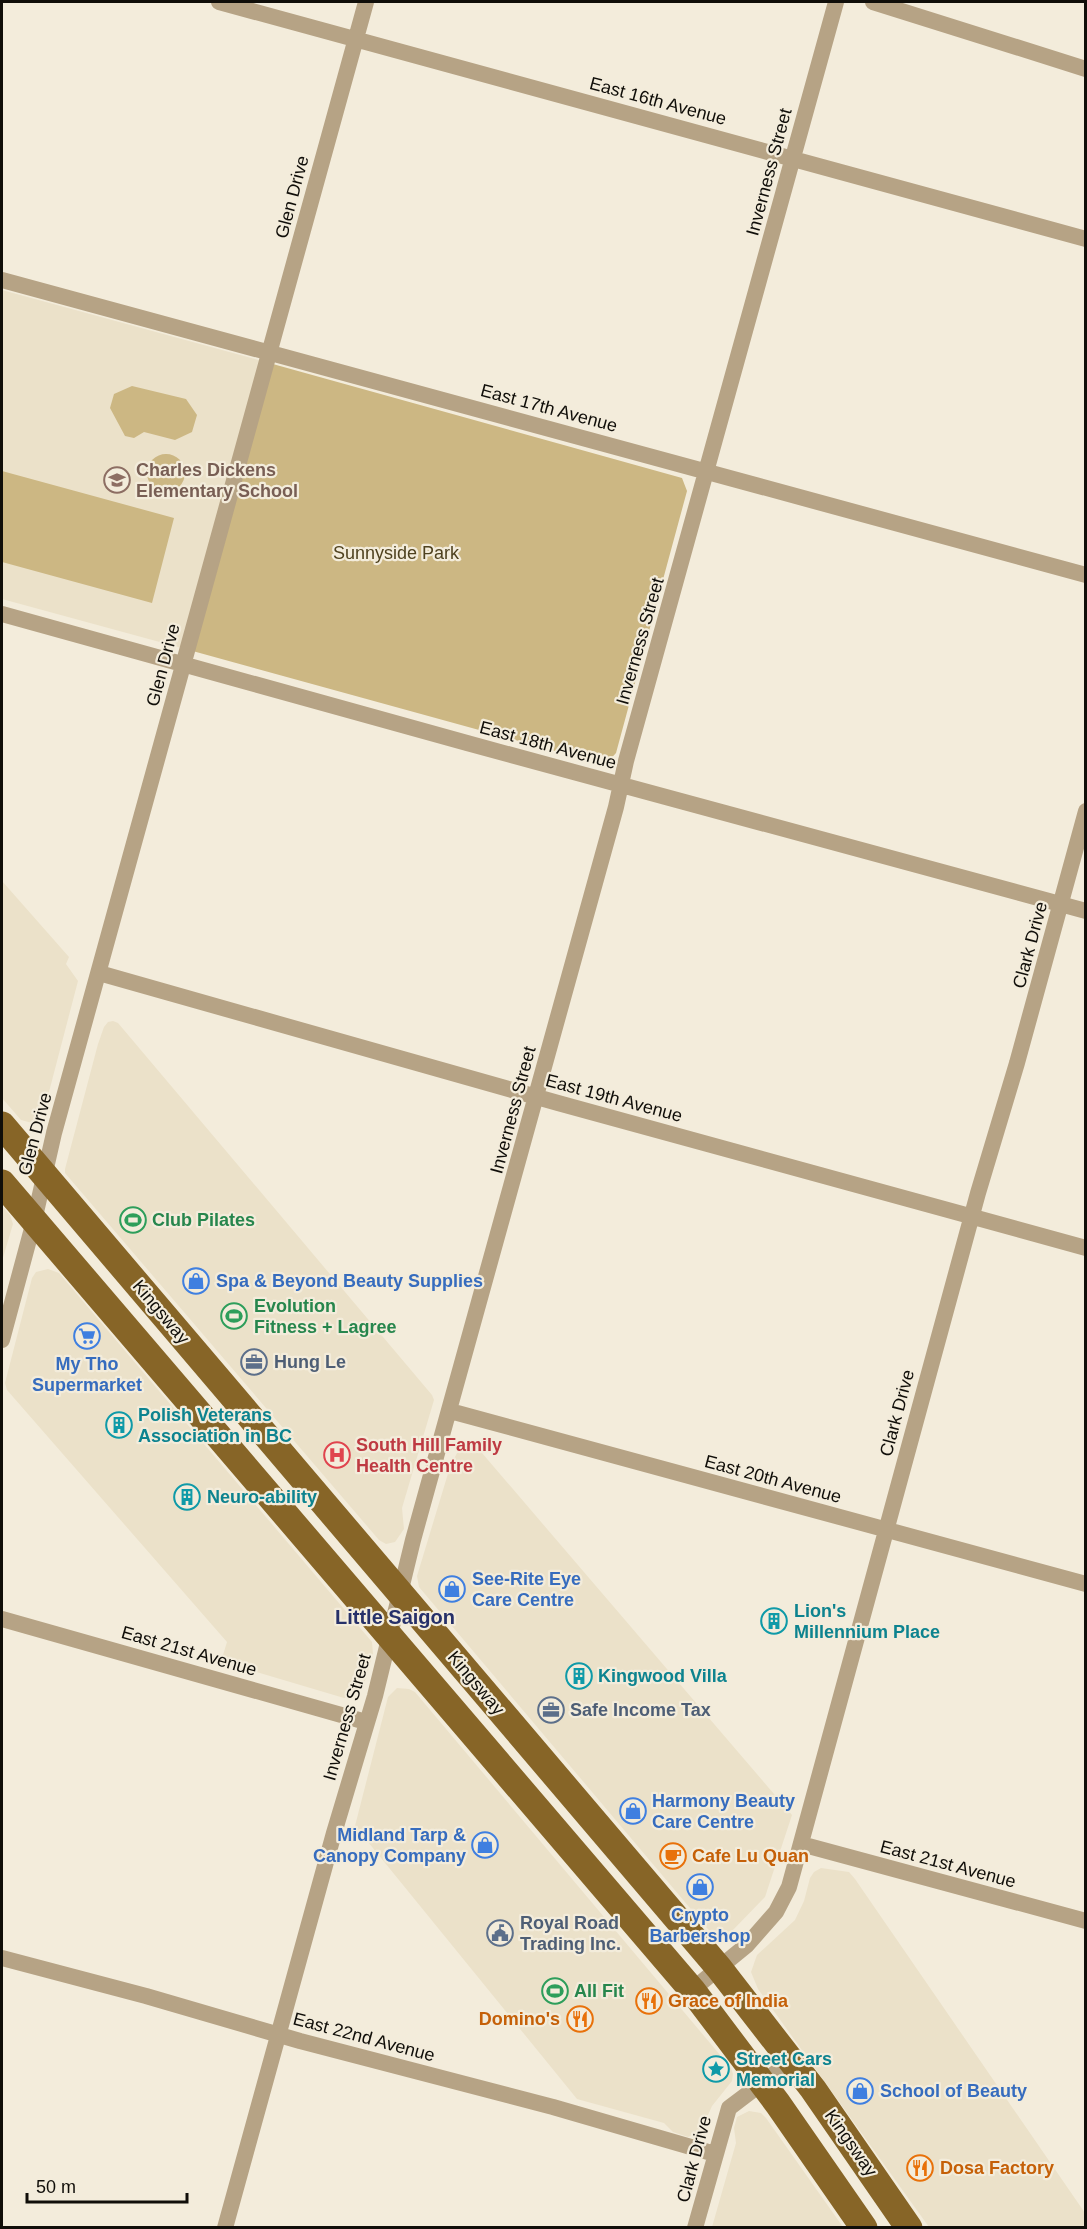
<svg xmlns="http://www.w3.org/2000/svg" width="1087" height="2229" font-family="Helvetica,sans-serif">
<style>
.built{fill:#ebe1c9}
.green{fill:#ccb783}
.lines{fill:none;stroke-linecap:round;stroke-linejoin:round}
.street{stroke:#b6a385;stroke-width:16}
.primary{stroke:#876527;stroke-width:27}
.labels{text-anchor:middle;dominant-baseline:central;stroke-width:4.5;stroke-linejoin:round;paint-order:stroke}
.street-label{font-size:18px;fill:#100e09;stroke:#f3ecdb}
.education-label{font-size:18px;font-weight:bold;fill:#785e54;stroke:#f3ecdb;text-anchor:start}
.park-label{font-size:18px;fill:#4f421f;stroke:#f3ecdb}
.leisure-label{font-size:18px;font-weight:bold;fill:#27864d;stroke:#f3ecdb;text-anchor:start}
.shop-label{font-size:18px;font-weight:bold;fill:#366cbe;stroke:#f3ecdb;text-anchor:start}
.service-label{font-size:18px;font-weight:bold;fill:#4e5e75;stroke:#f3ecdb;text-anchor:start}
.culture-label{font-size:18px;font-weight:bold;fill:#0d838f;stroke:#f3ecdb;text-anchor:start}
.health-label{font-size:18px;font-weight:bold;fill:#be3a42;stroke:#f3ecdb;text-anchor:start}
.food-label{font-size:18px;font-weight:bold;fill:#c56008;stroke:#f3ecdb;text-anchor:start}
.neighbourhood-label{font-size:20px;font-weight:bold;fill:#263069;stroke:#f3ecdb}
</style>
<rect width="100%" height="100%" fill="#f3ecdb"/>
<path class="built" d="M2 290 262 361 189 650 2 599Z
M2 881 69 957 66 964 78 981 44 1111 40 1116 32 1123 21 1120 2 1098Z
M113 1021 118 1023 432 1395 434 1400 402 1508 404 1529 395 1542 386 1544 379 1540 65 1173V1169L98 1044 104 1027 108 1022Z
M2 1206 10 1215 13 1224 2 1261Z
M48 1269 59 1273 372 1642 373 1654 364 1684 358 1695 352 1698H344L226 1663 223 1655 227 1642 7 1390 5 1383 32 1278 36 1272Z
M465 1449 482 1453 792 1815 765 1897 732 1931 719 1934 711 1932 706 1927 419 1587 417 1576 450 1467 457 1453Z
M397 1688 409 1689 415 1692 731 2068 733 2074 732 2081 712 2106 700 2133 688 2137 673 2132 664 2123 577 2099 355 1826 388 1697Z
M821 1868 849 1872 855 1879 1085 2213V2227H929L758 1989 751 1972 757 1955 795 1920 804 1901 810 1878 814 1872Z
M749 2111 761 2113 766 2118 843 2227H712L736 2143 734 2128 737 2117Z"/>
<path class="green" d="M262 361 682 478 687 491 616 753C609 761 605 762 595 762L189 650Z
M132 386 186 399 197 415 192 432 175 440 144 432 134 438 125 436 110 408 114 394Z
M147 473a19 19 0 1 1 38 0a19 19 0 1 1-38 0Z
M2 471 174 518 152 603 2 562Z"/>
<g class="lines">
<path class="street" d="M219 2 1086 239
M873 2 1086 69
M2 280 1086 575
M2 614 467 743 1086 911
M99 973 558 1103 1086 1248
M2 1340 34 1221 54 1133 366 2
M450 1411 1086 1584
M2 1619 366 1722
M801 1844 1086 1921
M2 1958 146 1996 300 2041 553 2107 715 2154
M692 1990 747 1945 776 1912 789 1887 978 1193 1017 1063 1086 811
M225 2228 334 1833 375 1696 413 1540 616 807 626 761 836 2
M695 2228 729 2108 791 2061"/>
<path class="primary" d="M2 1125 719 1968 813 2089 909 2228
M2 1183 692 1990 778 2104 864 2228"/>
</g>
<defs>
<g id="school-ring" transform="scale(1.35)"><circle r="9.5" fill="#f3ecdb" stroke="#8d6e63" stroke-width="1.5"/><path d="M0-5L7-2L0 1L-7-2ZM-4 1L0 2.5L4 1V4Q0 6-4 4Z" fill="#8d6e63"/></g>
<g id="stadium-ring" transform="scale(1.35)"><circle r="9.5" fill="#f3ecdb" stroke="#2e9e5b" stroke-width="1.5"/><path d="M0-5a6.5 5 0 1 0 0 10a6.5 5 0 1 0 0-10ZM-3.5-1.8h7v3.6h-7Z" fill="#2e9e5b"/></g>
<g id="shop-ring" transform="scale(1.35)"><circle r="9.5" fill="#f3ecdb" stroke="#3f7fe0" stroke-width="1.5"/><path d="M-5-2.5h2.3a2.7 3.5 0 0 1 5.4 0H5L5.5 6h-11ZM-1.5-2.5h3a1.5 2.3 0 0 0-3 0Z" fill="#3f7fe0"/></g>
<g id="supermarket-ring" transform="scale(1.35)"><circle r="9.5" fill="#f3ecdb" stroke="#3f7fe0" stroke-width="1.5"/><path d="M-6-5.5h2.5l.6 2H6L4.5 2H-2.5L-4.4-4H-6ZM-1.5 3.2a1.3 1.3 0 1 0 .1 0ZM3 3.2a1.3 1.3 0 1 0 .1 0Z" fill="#3f7fe0"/></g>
<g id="office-ring" transform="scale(1.35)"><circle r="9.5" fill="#f3ecdb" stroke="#5c6f8a" stroke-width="1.5"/><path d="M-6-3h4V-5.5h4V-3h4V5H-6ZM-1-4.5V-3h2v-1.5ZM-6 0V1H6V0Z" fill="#5c6f8a"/></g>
<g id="building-ring" transform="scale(1.35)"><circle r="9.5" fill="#f3ecdb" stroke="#0f9aa8" stroke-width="1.5"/><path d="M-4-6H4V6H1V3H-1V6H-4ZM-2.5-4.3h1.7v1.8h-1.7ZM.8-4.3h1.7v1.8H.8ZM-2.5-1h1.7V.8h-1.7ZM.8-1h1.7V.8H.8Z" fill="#0f9aa8"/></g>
<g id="hospital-ring" transform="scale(1.35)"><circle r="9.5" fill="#f3ecdb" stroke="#e0444e" stroke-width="1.5"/><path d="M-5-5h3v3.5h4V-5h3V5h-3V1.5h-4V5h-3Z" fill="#e0444e"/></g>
<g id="cafe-ring" transform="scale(1.35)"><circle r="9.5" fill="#f3ecdb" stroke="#e8710a" stroke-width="1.5"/><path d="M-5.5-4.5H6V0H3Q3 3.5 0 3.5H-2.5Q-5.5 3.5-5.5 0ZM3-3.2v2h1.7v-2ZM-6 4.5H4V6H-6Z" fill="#e8710a"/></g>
<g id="civic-ring" transform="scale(1.35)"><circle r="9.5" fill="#f3ecdb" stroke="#5c6f8a" stroke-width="1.5"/><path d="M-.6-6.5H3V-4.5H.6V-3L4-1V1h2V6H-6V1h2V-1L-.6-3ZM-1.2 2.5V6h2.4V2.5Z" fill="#5c6f8a"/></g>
<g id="restaurant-ring" transform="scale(1.35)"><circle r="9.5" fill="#f3ecdb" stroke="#e8710a" stroke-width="1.5"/><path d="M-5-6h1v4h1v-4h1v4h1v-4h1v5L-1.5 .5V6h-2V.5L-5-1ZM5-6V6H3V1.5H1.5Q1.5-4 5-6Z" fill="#e8710a"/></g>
<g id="sight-ring" transform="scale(1.35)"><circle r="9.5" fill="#f3ecdb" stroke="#0f9aa8" stroke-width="1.5"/><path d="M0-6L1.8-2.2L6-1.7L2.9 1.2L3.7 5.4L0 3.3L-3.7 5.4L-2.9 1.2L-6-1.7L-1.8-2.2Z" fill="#0f9aa8"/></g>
</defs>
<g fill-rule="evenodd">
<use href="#school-ring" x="117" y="480"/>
<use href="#stadium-ring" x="133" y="1220"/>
<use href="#shop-ring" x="196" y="1281"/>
<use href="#stadium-ring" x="234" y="1316"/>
<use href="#supermarket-ring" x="87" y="1336"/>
<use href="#office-ring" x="254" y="1362"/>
<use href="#building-ring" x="119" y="1425"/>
<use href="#hospital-ring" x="337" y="1455"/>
<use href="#building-ring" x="187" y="1497"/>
<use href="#shop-ring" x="452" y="1589"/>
<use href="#building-ring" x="774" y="1621"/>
<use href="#building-ring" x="579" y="1676"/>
<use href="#office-ring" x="551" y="1710"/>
<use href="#shop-ring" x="633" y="1811"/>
<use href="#shop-ring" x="485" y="1845"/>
<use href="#cafe-ring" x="673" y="1856"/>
<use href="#shop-ring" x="700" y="1887"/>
<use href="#civic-ring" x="500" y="1933"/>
<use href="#stadium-ring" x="555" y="1991"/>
<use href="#restaurant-ring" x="649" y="2001"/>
<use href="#restaurant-ring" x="580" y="2019"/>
<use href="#sight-ring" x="716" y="2069"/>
<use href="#shop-ring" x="860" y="2091"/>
<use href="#restaurant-ring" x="920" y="2168"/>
</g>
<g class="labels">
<g class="street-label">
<text transform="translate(658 101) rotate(15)">East 16th Avenue</text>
<text transform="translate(769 172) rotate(-75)">Inverness Street</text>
<text transform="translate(292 197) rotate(-75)">Glen Drive</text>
<text transform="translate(549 408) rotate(15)">East 17th Avenue</text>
<text transform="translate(640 641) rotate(-74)">Inverness Street</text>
<text transform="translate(163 665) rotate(-75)">Glen Drive</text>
<text transform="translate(548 745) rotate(15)">East 18th Avenue</text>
<text transform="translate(1030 945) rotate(-75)">Clark Drive</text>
<text transform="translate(614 1098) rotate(15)">East 19th Avenue</text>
<text transform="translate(513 1110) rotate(-75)">Inverness Street</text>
<text transform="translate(35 1134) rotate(-75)">Glen Drive</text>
<text transform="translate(161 1312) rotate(50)">Kingsway</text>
<text transform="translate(897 1413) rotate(-75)">Clark Drive</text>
<text transform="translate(773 1479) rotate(15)">East 20th Avenue</text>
<text transform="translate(189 1651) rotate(16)">East 21st Avenue</text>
<text transform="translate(476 1683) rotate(50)">Kingsway</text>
<text transform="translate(347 1717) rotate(-74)">Inverness Street</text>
<text transform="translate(948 1864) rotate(15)">East 21st Avenue</text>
<text transform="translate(364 2037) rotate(15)">East 22nd Avenue</text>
<text transform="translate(851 2143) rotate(55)">Kingsway</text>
<text transform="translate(694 2159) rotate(-75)">Clark Drive</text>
</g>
<g class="education-label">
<text x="136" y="470">Charles Dickens<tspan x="136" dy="21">Elementary School</tspan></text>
</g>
<g class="park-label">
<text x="396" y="553">Sunnyside Park</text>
</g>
<g class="leisure-label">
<text x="152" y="1220">Club Pilates</text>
<text x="254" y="1306">Evolution<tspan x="254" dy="21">Fitness + Lagree</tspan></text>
<text x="574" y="1991">All Fit</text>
</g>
<g class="shop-label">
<text x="216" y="1281">Spa &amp; Beyond Beauty Supplies</text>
<text x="87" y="1364" text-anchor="middle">My Tho<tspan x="87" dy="21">Supermarket</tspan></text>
<text x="472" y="1579">See-Rite Eye<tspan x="472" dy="21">Care Centre</tspan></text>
<text x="652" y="1801">Harmony Beauty<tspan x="652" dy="21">Care Centre</tspan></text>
<text x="466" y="1835" text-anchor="end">Midland Tarp &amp;<tspan x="466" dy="21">Canopy Company</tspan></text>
<text x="700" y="1915" text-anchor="middle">Crypto<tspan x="700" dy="21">Barbershop</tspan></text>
<text x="880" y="2091">School of Beauty</text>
</g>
<g class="service-label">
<text x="274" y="1362">Hung Le</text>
<text x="570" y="1710">Safe Income Tax</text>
<text x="520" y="1923">Royal Road<tspan x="520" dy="21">Trading Inc.</tspan></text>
</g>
<g class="culture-label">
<text x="138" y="1415">Polish Veterans<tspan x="138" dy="21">Association in BC</tspan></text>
<text x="207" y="1497">Neuro-ability</text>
<text x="794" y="1611">Lion's<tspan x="794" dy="21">Millennium Place</tspan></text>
<text x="598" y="1676">Kingwood Villa</text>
<text x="736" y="2059">Street Cars<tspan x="736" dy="21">Memorial</tspan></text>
</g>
<g class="health-label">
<text x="356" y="1445">South Hill Family<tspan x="356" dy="21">Health Centre</tspan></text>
</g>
<g class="food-label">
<text x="692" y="1856">Cafe Lu Quan</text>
<text x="668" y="2001">Grace of India</text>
<text x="560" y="2019" text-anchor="end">Domino's</text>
<text x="940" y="2168">Dosa Factory</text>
</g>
<g class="neighbourhood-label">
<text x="395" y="1617">Little Saigon</text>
</g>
</g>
<rect width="1087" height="2229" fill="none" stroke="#100e09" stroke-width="6"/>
<path d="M27 2193v9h160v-9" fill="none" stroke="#100e09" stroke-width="3"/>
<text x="36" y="2193" font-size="18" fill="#100e09" stroke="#f3ecdb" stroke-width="4.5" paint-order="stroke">50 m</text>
</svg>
